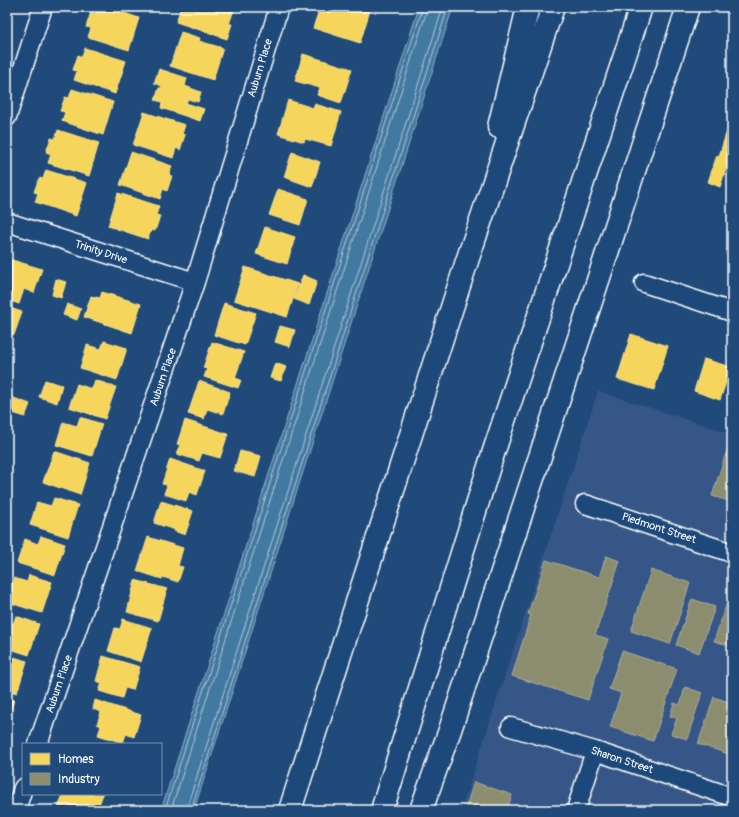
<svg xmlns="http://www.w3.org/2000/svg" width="739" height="817" font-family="Pangolin,sans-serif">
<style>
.built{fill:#355786}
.water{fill:#4379a0;stroke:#8eafc6}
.homes{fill:#f6d55c;stroke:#f9e28d}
.industry{fill:#8c8c6e;stroke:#aeae9a}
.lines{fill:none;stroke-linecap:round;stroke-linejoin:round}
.shore{stroke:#b4c9d9;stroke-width:1}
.minor-casing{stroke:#fff;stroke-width:21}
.motorway-casing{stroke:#fff;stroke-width:25}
.minor{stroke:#1f4a7a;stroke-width:18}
.motorway{stroke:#1f4a7a;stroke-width:22}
.labels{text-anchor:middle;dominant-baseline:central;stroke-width:4;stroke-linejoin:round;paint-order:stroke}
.street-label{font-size:11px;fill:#fff;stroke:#1f4a7a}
</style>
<rect width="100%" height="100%" fill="#1f4a7a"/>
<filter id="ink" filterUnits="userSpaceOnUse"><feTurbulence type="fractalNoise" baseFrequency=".025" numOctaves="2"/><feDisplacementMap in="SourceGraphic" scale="8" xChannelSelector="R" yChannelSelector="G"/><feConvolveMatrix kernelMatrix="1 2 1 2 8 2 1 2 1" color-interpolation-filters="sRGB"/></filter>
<g filter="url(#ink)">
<path class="built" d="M598 391 732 434V810H461Z"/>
<path class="water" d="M419 7H453L194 810H161Z"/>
<path class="homes" d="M98 7H106L139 18 129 50 88 37 91 28 86 27 91 12 95 14Z
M181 7H235L229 24H232L227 39 176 22Z
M320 7H371L360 43 313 28Z
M181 32 200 38 199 41 223 48 213 80 170 66Z
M85 48 126 61 115 94 74 80 77 71 73 70 78 55 82 57Z
M303 54 352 69 341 103 317 95 320 88 295 81Z
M159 69 187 78 185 86 201 92 198 102 188 99 186 103 204 109 200 121 161 108 162 102 155 100 159 88H161L162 86 154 83Z
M72 89 113 102 103 135 62 121 65 112 60 111 65 97 69 98Z
M288 100 313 108 315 104 341 112 331 146 305 139 304 142 278 134Z
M144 112 185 125 182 134 185 135 180 150 176 148 173 158 133 145Z
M730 121H732V161L729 160 720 187 708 182 717 155 719 156Z
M58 130 99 143 89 176 48 163 51 154 46 152 51 138 55 139Z
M131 152 172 166 169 175 172 176 167 191 163 189 160 199 120 185Z
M292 152 320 162 312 187 284 177Z
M46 170 87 183 76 216 35 202 38 193 34 192 39 178 43 179Z
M278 189 308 199 300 225 269 215Z
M118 193 159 206 156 215 160 216 155 231 151 230 148 239 108 226Z
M265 227 295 237 287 264 256 254Z
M732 234V256L726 254Z
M9 259 42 269 34 293 24 289 19 304 7 300V265Z
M245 267 298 284 287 317 234 300Z
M303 275 317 281 309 305 294 299Z
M56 279 66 282 61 298 52 295Z
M102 292 141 304 132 333 84 317 91 296 100 298Z
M224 303 256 313 245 345 214 335Z
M67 304 81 309 77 320 63 315Z
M7 307 22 312 14 335 7 333Z
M280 326 295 330 290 347 275 342Z
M631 334 668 346 654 390 617 379Z
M104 341 127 348 117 380 80 368 87 345 101 349Z
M212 342 244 352 235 378 241 380 238 388 204 377 207 369 203 368Z
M704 359 731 367 720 400 694 391Z
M275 363 286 367 281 381 270 378Z
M45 380 62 385 57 403 39 397Z
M95 380 116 387 105 419 69 407 77 384 92 389Z
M199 381 230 392 223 414 207 409 204 419 188 414Z
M11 397 30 404 25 417 7 411Z
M80 417 102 424 92 456 56 445 63 422 77 426Z
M185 420 228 434 220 458 202 453 199 461 177 454 180 445 177 444Z
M54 451 90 463 80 495 43 482Z
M240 451 261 456 255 477 234 471Z
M170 459 205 471 197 495 189 492 186 501 164 494 167 485 162 484Z
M54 498 78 505 68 537 30 525 37 502 51 506Z
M161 501 193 511 185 535 174 531 175 530 154 523Z
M41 536 65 544 55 575 17 563 25 539 38 544Z
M148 537 183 548 178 566 183 567 178 582 163 577 162 579 137 571Z
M29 575 52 582 42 613 7 602V598L14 578 27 582Z
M135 580 167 589 158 621 127 612Z
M16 616 39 624 29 655 7 648V622L13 624Z
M123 619 152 628 141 662 108 651 115 628 120 629Z
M7 655 27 661 17 693 7 690Z
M103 656 140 667 133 690 125 688 122 698 99 691 102 683 96 681Z
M7 698 14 700 7 722Z
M95 700 141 715 134 737 126 734 123 743 98 735 101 726 97 724 101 712 93 709Z
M63 794H103L97 810H63L58 808Z"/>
<path class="industry" d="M731 438 732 439V502L712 496Z
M606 556 620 561 595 635 608 639 588 700 512 676 531 615 528 614 546 560 599 577Z
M651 570 690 583 670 644 631 631Z
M730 594 732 595V646L714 641Z
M692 599 715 607 699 653 676 645Z
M622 651 677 669 653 741 610 727 621 693 609 689Z
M685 687 702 693 687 739 671 734 677 718 670 716 674 703 680 705Z
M714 697 732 703V755L698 744Z
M474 782 512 795 507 810H465Z
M619 805 635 810H617Z"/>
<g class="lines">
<path class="shore" d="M165 810 423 7
M171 810 428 7
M186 810 443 7
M191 810 448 7"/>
<g class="minor-casing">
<path id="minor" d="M7 117 43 7
M7 222 195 282
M644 283 732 312
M585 504 732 553
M511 727 595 751 732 797
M38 744 195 282 279 7
M16 810 23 788
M576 810 595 751"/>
</g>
<g class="motorway-casing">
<path id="motorway" d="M499 127 528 7
M290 810 467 261 553 7
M382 810 491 460 641 7
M421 810 450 730 688 7"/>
</g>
<use href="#minor" class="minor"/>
<use href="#motorway" class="motorway"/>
</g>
</g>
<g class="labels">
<g class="street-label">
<text transform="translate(260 68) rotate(-73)">Auburn Place</text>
<text transform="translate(101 252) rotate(18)">Trinity Drive</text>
<text transform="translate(163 377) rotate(-71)">Auburn Place</text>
<text transform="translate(659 528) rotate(18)">Piedmont Street</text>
<text transform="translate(59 684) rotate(-71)">Auburn Place</text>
<text transform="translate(622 760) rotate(18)">Sharon Street</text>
</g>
</g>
<rect width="739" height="817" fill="none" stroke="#1f4a7a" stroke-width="24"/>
<rect x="12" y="12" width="715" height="793" fill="none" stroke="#fff" stroke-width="1.5" filter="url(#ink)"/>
<rect x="22" y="743" width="140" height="52" fill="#1f4a7a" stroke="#7992af"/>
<rect x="30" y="753" width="20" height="12" fill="#f6d55c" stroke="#7992af"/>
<text x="58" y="763" font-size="12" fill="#ffffff">Homes</text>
<rect x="30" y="773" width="20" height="12" fill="#8c8c6e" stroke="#7992af"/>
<text x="58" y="783" font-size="12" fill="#ffffff">Industry</text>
</svg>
